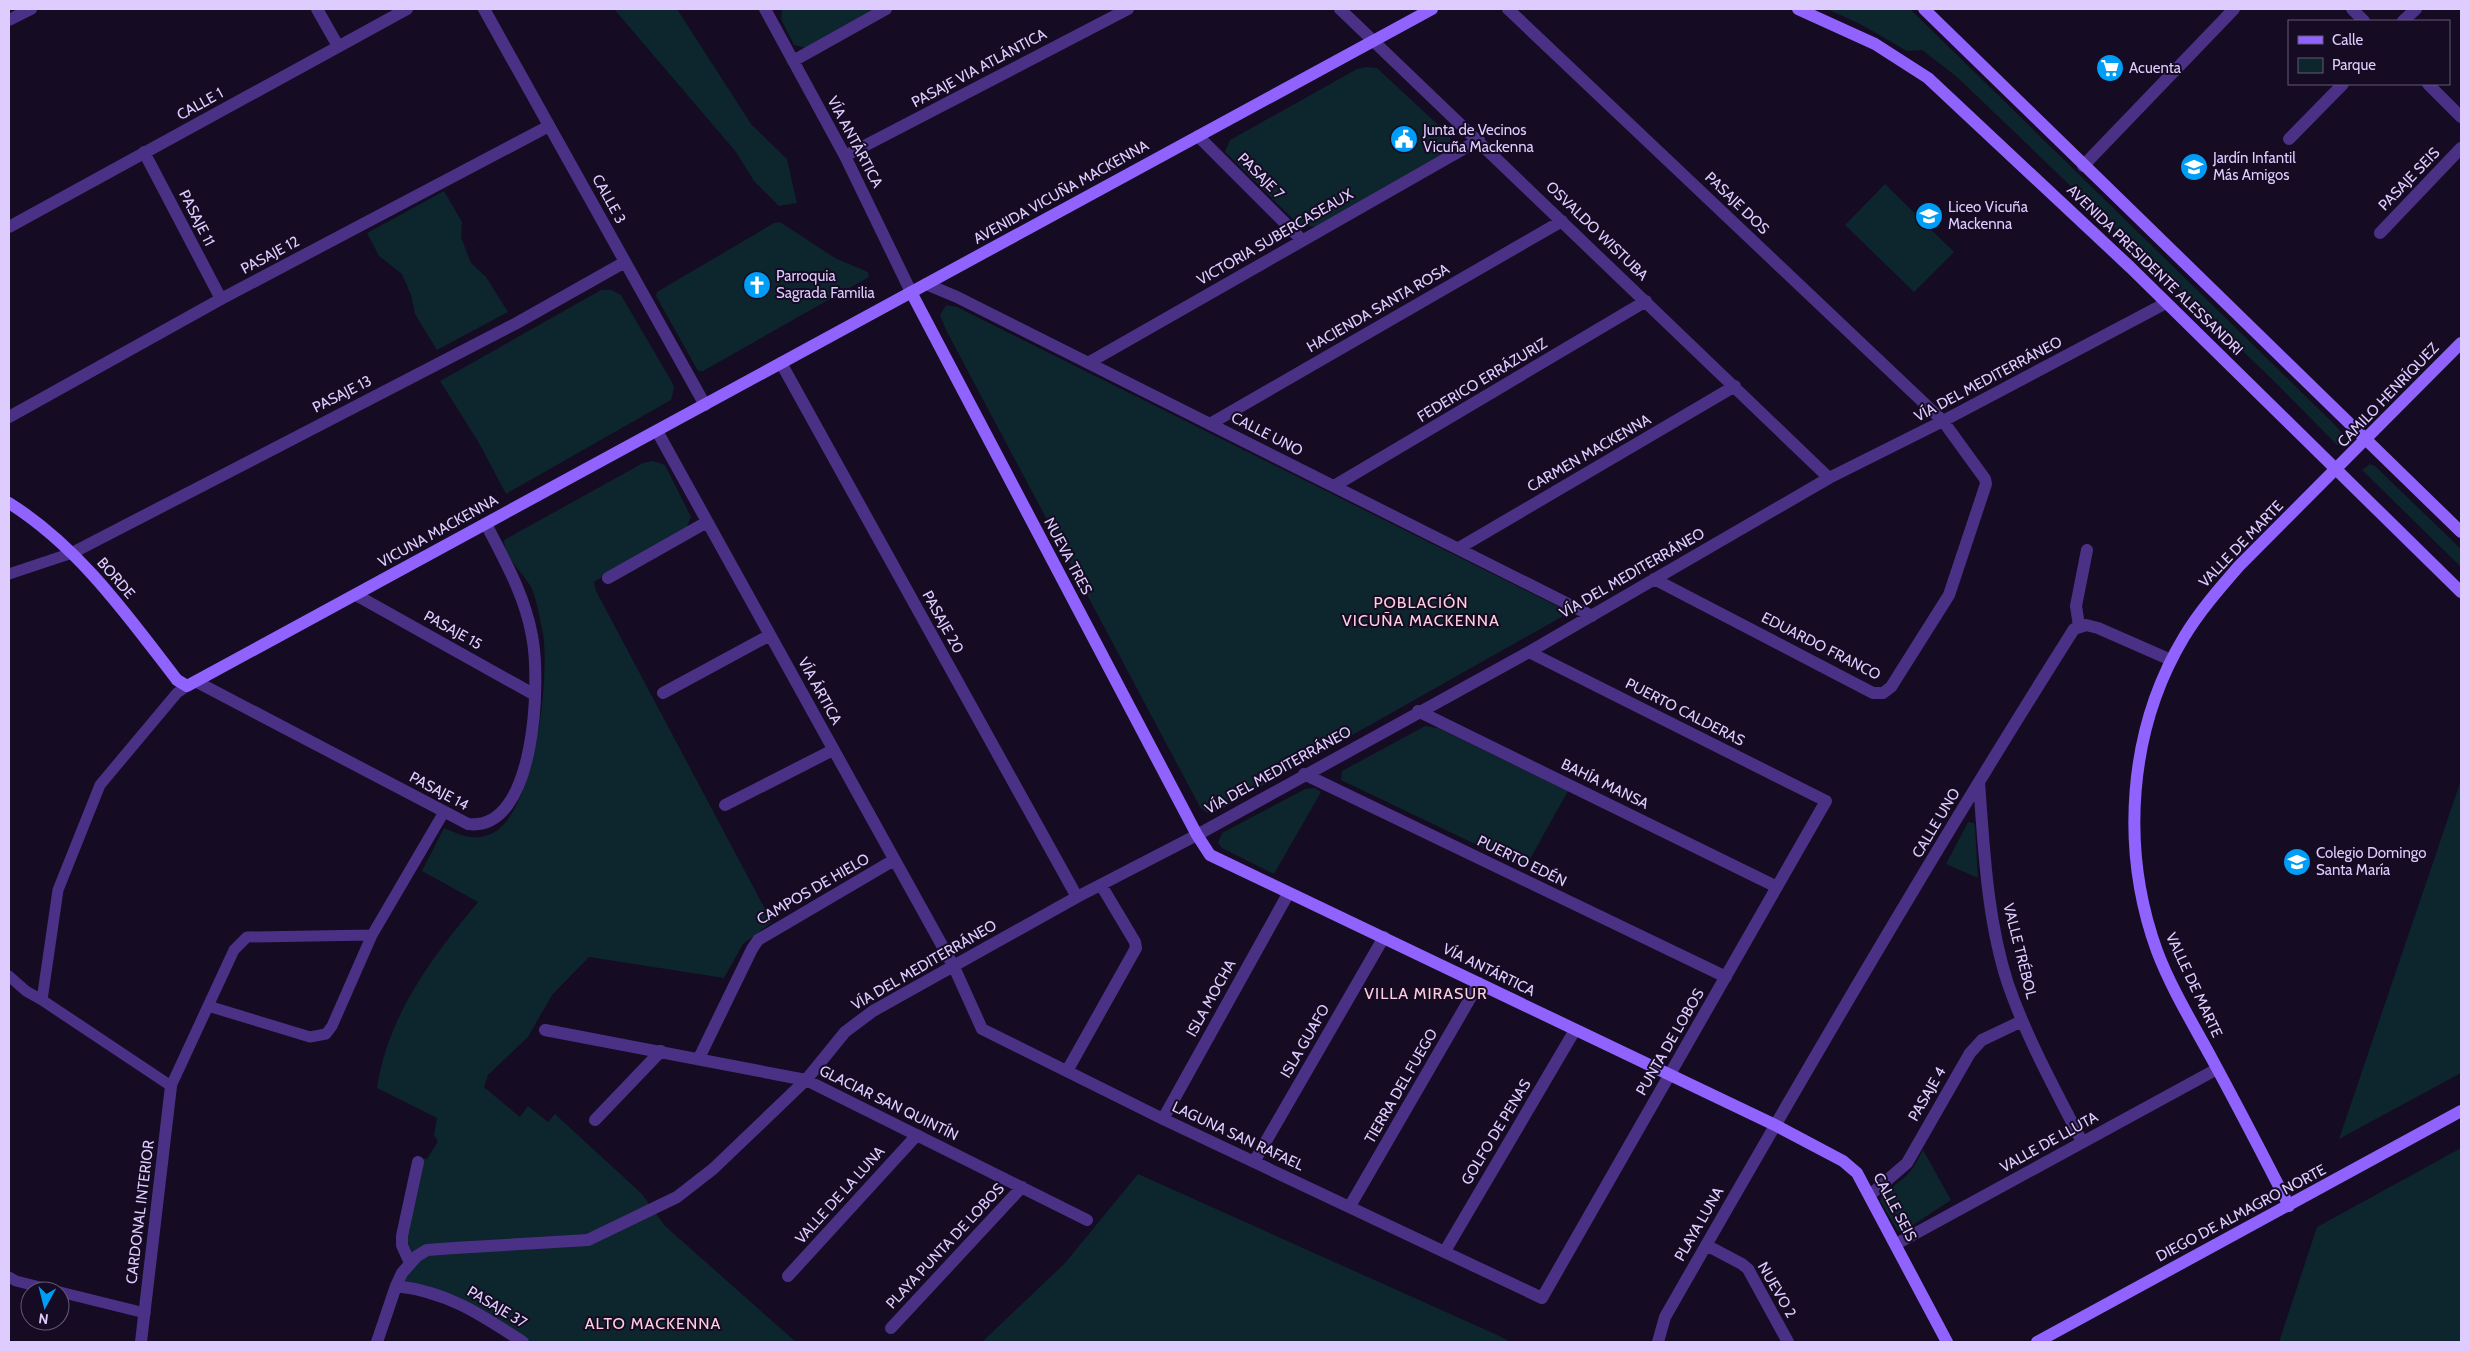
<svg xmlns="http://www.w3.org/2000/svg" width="2470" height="1351" font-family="Cabin,sans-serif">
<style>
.green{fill:#0d252c}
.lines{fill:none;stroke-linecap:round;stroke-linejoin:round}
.lane{stroke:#4b3186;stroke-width:11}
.street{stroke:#4b3186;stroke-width:12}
.secondary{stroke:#9063ff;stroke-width:12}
.labels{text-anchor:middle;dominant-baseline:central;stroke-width:4;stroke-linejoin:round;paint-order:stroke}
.street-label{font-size:15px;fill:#dfccff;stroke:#150b22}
.poi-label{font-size:15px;fill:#dfccff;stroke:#150b22;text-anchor:start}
.neighbourhood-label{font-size:16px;letter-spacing:1px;fill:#ffcee0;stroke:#150b22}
</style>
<rect width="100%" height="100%" fill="#150b22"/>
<path class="green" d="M614 9H677L751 124 787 159 797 203 779 206 754 181 736 152Z
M782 9H877L807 48 794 45 781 19Z
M1827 9H1910L2334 424 2343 434V445H2337L2277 384 1957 77 1922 50 1907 51 1860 24Z
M1366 67 1377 68 1450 136V146L1447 154 1317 227 1299 225 1225 152 1230 140 1357 69Z
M1885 184 1954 252 1914 292 1845 225Z
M444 191 462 222 461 237 471 263 486 277 508 312 437 350 415 314 411 295 402 274 379 256 367 233Z
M780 222 835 258 868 272 869 277 703 371H698L656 296 657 292 774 223Z
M601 290H612L621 295 672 382 674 388 671 400 506 494 479 443 440 381Z
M946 305 957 307 1565 610 1567 614 1214 813 1206 812 1200 807 946 330 940 315Z
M653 461 665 465 691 517 687 527 594 582 596 591 772 922 743 944 724 978 589 957 552 995 528 1037 488 1075 484 1087 520 1117 528 1106 548 1122 555 1114 642 1194 665 1226 796 1342H532L496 1319 403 1282 413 1254 408 1242 407 1231 422 1158 427 1159 438 1141 434 1135 437 1118 377 1088C388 1015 432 957 478 902L422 871 444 828C458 834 473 841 488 835 535 820 550 676 543 634 540 619 537 602 532 589 524 573 504 558 504 540L643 463Z
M2370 464 2375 466 2461 549V567L2362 470Z
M1425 726 1438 728 1568 791 1525 868 1341 780 1342 771Z
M2461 780V1073L2339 1139Z
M1315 788 1321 792 1274 874 1222 848 1218 843 1222 833 1305 789Z
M1968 822 1974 823 1975 827 1978 878 1946 864Z
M2461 1148V1342H2279L2317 1227Z
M1923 1150 1951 1200 1904 1231H1898L1880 1201 1882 1195 1905 1177 1913 1168Z
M1138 1174 1495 1334 1511 1342H982L1065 1263Z"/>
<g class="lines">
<path class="lane" d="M9 574 72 553
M187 686 177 693 100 785 58 890 42 1000 171 1086 234 950 247 937 372 935
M9 976 26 991 42 1000
M208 1006 310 1037 326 1034 332 1026 372 935 444 812
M9 1277 16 1281 56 1291
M60 1292 145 1313"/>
<path class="street" d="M317 9 338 46
M484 9 705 405
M765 9 845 156 911 292
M1340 9 1829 478
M1508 9 1943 421 1985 479 1986 484 1949 595 1891 687 1883 693H1873L1654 579
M2352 9 2364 21
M9 20 31 9
M2403 21 2416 9
M793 61 886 9
M2428 84 2461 117
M1198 136 1301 239
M2289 139 2343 84
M144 152 221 299
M845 156 1128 9
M2083 166 2234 9
M9 227 407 9
M2380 233 2461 148
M926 284 957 297 1592 616
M781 363 1077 897
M1088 363 1479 140
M9 417 221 299 549 126
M1210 424 1562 221
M657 431 954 967 982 1029 1163 1119 1542 1298 1826 801 1529 652
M1334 486 1646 301
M1459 548 1735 386
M72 553 515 324 625 262
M608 578 707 522
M356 595 535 695
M2079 626 2076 606 2087 550
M197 682 468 824C536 833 541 680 532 636 525 596 505 561 486 524
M663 693 770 635
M1418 711 1777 887
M1304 774 1726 977
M1979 782C1984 849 1987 920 2008 984 2027 1039 2056 1091 2082 1142
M725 805 833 750
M545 1030 806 1080 1087 1220
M699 1058 752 949 758 940 894 860
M1067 1071 1136 948 1135 942 1101 885
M1163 1119 1288 894
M595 1120 661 1051
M1254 1162 1384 937
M1870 1195 1907 1163 1970 1053 1982 1040 2022 1021
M1350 1206 1479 983
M1896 1244 2217 1069
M1706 1245 1742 1264 1748 1269 1788 1342
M1445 1251 1575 1030
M410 1263 402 1245V1236L418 1162
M788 1276 917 1135
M396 1286C448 1292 480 1314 523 1342
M891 1328 1022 1187
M141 1342 171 1086
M377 1342 396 1286 402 1273 417 1256 427 1250 454 1248 588 1240 677 1197 713 1169 806 1080 845 1032 873 1011 1077 897 1197 835 1529 652 1829 478 1943 421 2166 303
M1658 1342 1665 1317C1797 1086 1931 855 2074 629L2086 625 2098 628 2171 660"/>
<path class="secondary" d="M1798 9 1875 44 1928 78 2130 267 2461 592
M1924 9 2461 532
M911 292 1197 835 1210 855 1775 1125 1843 1161 1857 1173 1947 1342
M9 503C79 547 127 615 177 680L187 686 1432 9
M2289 1206C2264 1157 2238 1107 2212 1059 2193 1024 2171 988 2157 951 2120 849 2128 730 2184 637 2199 612 2219 589 2239 566L2461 343
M2037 1342 2461 1111"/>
</g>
<defs>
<g id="supermarket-disc" transform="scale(1.4375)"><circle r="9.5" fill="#009df7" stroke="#150b22"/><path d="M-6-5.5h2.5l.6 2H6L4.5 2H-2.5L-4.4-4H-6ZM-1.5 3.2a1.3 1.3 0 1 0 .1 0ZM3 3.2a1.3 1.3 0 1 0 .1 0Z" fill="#fff"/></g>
<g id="civic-disc" transform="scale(1.4375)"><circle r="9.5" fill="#009df7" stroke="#150b22"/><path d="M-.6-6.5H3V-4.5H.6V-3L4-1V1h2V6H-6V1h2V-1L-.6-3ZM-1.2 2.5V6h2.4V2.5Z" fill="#fff"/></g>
<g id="school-disc" transform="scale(1.4375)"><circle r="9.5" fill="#009df7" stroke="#150b22"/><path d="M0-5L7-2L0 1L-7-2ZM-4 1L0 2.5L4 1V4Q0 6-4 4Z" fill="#fff"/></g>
<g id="church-disc" transform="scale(1.4375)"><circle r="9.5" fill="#009df7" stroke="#150b22"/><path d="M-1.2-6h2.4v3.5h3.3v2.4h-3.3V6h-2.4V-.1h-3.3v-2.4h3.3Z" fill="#fff"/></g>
</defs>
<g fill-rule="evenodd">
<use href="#supermarket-disc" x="2110" y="68"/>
<use href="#civic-disc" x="1404" y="139"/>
<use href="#school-disc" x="2194" y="167"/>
<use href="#school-disc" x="1929" y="216"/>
<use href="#church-disc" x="757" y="285"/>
<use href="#school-disc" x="2297" y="862"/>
</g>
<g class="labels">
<g class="street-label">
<text transform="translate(979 68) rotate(-28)">PASAJE VIA ATLÁNTICA</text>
<text transform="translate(200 104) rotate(-29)">CALLE 1</text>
<text transform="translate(855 142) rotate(62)">VÍA ANTÁRTICA</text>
<text transform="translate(1261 176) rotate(45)">PASAJE 7</text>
<text transform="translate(2409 179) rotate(-46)">PASAJE SEIS</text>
<text transform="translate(1061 192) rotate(-29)">AVENIDA VICUÑA MACKENNA</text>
<text transform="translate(609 199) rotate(61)">CALLE 3</text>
<text transform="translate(1737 203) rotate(44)">PASAJE DOS</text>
<text transform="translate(197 218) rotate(63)">PASAJE 11</text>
<text transform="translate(1597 231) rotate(44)">OSVALDO WISTUBA</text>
<text transform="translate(1275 237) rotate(-30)">VICTORIA SUBERCASEAUX</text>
<text transform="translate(270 255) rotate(-28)">PASAJE 12</text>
<text transform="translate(2155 270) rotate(44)">AVENIDA PRESIDENTE ALESSANDRI</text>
<text transform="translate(1378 308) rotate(-30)">HACIENDA SANTA ROSA</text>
<text transform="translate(1988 379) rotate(-28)">VÍA DEL MEDITERRÁNEO</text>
<text transform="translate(1482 380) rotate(-31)">FEDERICO ERRÁZURIZ</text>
<text transform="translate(342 394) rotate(-27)">PASAJE 13</text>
<text transform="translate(2388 395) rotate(-46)">CAMILO HENRÍQUEZ</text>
<text transform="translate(1267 434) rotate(27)">CALLE UNO</text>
<text transform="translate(1589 453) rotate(-30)">CARMEN MACKENNA</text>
<text transform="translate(438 531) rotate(-29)">VICUNA MACKENNA</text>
<text transform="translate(2241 544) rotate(-46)">VALLE DE MARTE</text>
<text transform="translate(1068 556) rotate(62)">NUEVA TRES</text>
<text transform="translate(1632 573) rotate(-30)">VÍA DEL MEDITERRÁNEO</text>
<text transform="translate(116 578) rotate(49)">BORDE</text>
<text transform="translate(943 622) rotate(61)">PASAJE 20</text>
<text transform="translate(453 630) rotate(29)">PASAJE 15</text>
<text transform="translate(1821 646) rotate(27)">EDUARDO FRANCO</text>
<text transform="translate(820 691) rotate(61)">VÍA ÁRTICA</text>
<text transform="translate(1685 712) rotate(27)">PUERTO CALDERAS</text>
<text transform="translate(1278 770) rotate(-29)">VÍA DEL MEDITERRÁNEO</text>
<text transform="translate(1605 784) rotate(26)">BAHÍA MANSA</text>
<text transform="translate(439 791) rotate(28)">PASAJE 14</text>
<text transform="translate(1936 823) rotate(-59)">CALLE UNO</text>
<text transform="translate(1522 861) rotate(26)">PUERTO EDÉN</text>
<text transform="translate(813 889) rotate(-30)">CAMPOS DE HIELO</text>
<text transform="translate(2020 951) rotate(76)">VALLE TRÉBOL</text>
<text transform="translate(924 965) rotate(-30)">VÍA DEL MEDITERRÁNEO</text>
<text transform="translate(1489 970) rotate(26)">VÍA ANTÁRTICA</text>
<text transform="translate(2194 985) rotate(65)">VALLE DE MARTE</text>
<text transform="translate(1211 998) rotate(-61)">ISLA MOCHA</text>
<text transform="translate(1305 1041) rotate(-60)">ISLA GUAFO</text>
<text transform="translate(1670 1042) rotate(-60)">PUNTA DE LOBOS</text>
<text transform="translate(1401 1086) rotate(-60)">TIERRA DEL FUEGO</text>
<text transform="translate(1927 1094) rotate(-60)">PASAJE 4</text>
<text transform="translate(889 1103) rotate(26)">GLACIAR SAN QUINTÍN</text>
<text transform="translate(1496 1132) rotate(-59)">GOLFO DE PENAS</text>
<text transform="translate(1238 1136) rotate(25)">LAGUNA SAN RAFAEL</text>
<text transform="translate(2049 1142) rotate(-29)">VALLE DE LLUTA</text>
<text transform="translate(840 1195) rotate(-48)">VALLE DE LA LUNA</text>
<text transform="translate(1895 1207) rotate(62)">CALLE SEIS</text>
<text transform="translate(140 1212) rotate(-83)">CARDONAL INTERIOR</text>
<text transform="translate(2241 1213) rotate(-28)">DIEGO DE ALMAGRO NORTE</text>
<text transform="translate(1699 1224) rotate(-60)">PLAYA LUNA</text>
<text transform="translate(945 1246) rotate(-47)">PLAYA PUNTA DE LOBOS</text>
<text transform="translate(1777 1290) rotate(60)">NUEVO 2</text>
<text transform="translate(497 1307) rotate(31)">PASAJE 37</text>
</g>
<g class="poi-label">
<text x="2129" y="68">Acuenta</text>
<text x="1423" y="130">Junta de Vecinos<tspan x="1423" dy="17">Vicuña Mackenna</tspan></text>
<text x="2213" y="158">Jardín Infantil<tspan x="2213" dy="17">Más Amigos</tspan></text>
<text x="1948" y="207">Liceo Vicuña<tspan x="1948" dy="17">Mackenna</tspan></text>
<text x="776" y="276">Parroquia<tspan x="776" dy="17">Sagrada Familia</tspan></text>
<text x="2316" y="853">Colegio Domingo<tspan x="2316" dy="17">Santa María</tspan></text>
</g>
<g class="neighbourhood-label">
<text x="1421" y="602">POBLACIÓN<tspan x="1421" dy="18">VICUÑA MACKENNA</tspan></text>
<text x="1426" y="993">VILLA MIRASUR</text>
<text x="653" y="1323">ALTO MACKENNA</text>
</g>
</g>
<rect width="2470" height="1351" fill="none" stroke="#dfccff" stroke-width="20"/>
<rect x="2288" y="20" width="162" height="65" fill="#150b22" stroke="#66587a"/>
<rect x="2298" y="36" width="25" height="8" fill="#9063ff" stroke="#66587a"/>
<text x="2332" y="45" font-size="15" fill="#dfccff">Calle</text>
<rect x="2298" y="58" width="25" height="15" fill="#0d252c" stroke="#66587a"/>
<text x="2332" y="70" font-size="15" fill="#dfccff">Parque</text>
<g transform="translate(45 1306) rotate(187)"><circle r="24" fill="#150b22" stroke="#66587a"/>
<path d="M0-4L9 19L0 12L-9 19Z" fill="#009df7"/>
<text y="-8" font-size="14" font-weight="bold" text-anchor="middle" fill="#dfccff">N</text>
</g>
</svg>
